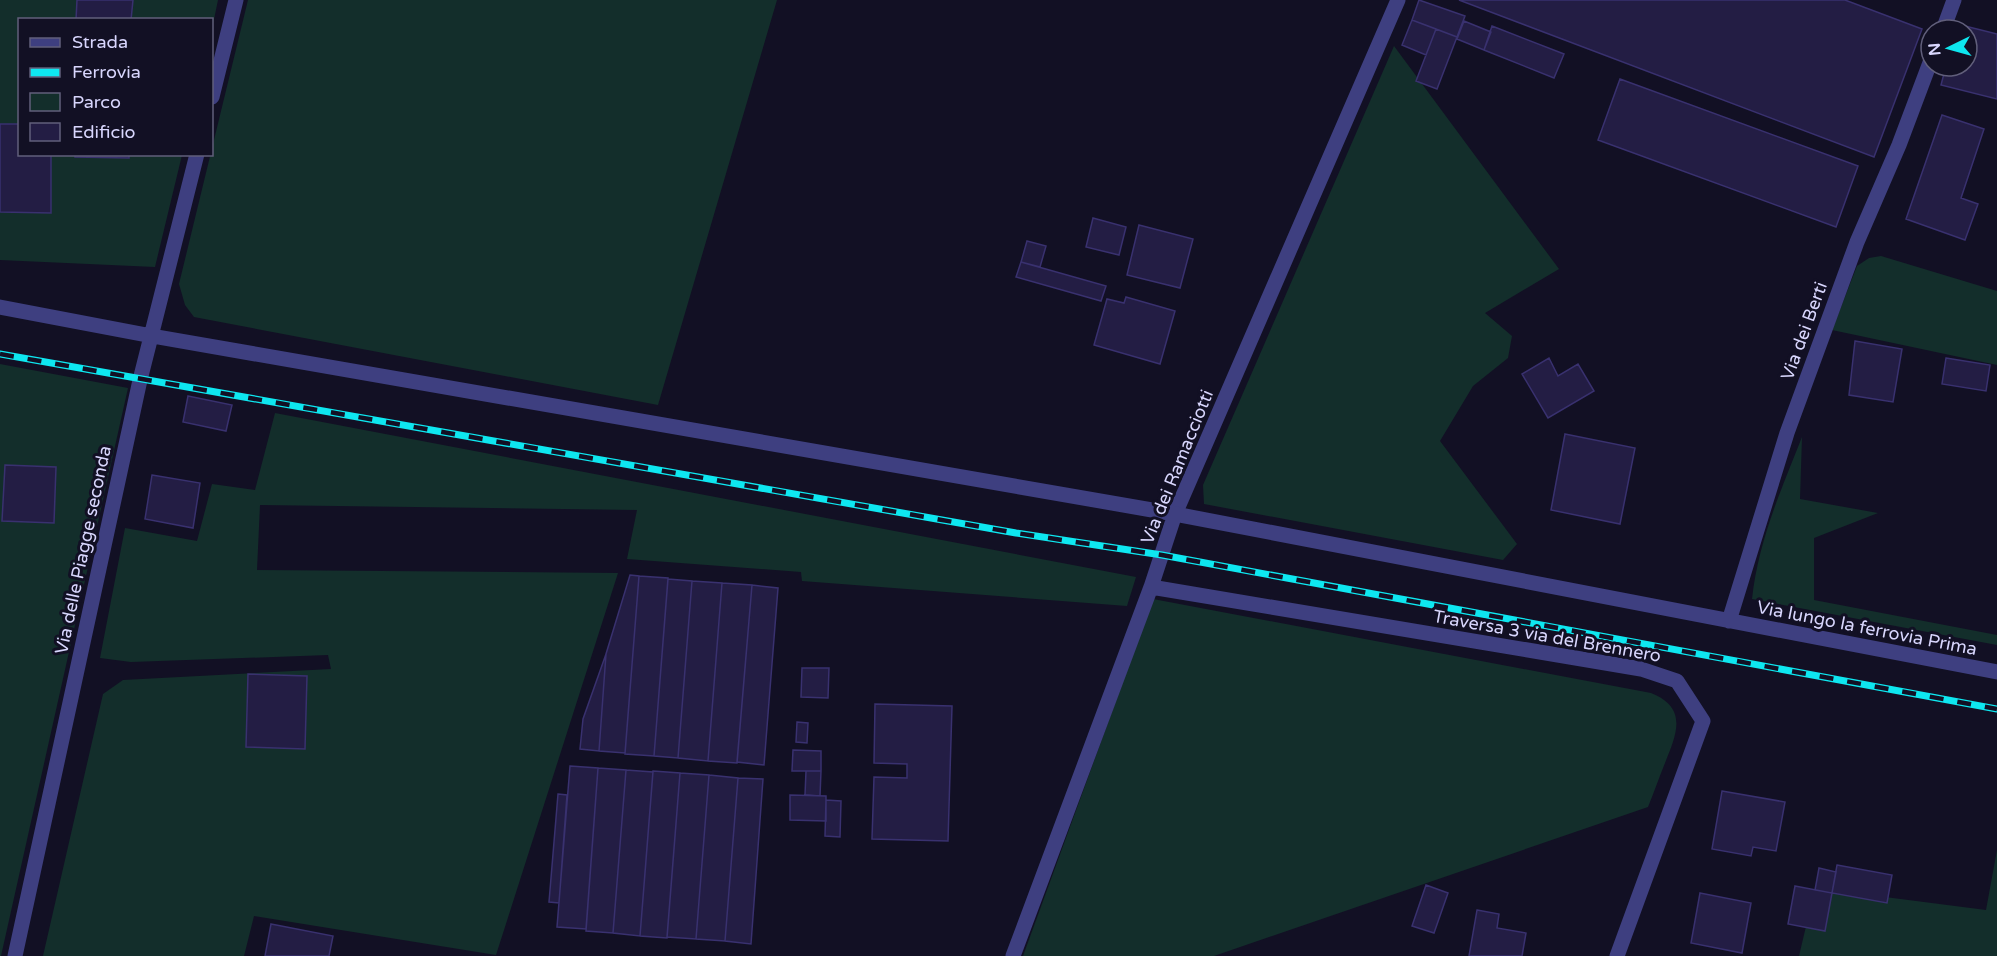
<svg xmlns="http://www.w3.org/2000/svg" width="1997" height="956" font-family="'Varela Round',sans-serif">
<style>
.green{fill:#132e2b}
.building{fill:#231d44;stroke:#39316f;stroke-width:1.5}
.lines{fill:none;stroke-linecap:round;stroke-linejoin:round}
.lane{stroke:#3e3f80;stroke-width:15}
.street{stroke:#3e3f80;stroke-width:15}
.rail-casing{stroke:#0ee7f0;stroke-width:7}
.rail{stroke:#121024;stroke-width:4.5;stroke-dasharray:14;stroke-linecap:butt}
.labels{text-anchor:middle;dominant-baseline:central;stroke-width:6;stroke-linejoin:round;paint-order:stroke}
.street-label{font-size:18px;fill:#d8d6fd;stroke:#121024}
</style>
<rect width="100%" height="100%" fill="#121024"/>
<path class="green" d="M0 0H218L212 29V20H20V154L182 155 155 267 0 260Z
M248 0H777L658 405 194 317 185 305 179 284Z
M1394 46 1559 269 1485 313 1512 336 1508 358 1473 386 1440 441 1517 544 1503 560 1204 504 1203 485Z
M1881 256 1997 291V365L1832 330 1857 266 1869 258Z
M0 364 128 388 1 956H0Z
M275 413 1136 577 1127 606 802 581 801 572 627 559 637 510 260 505 257 570 618 573 496 955 254 916 244 956H43L103 694 123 680 331 669 328 655 131 662 100 658 125 528 197 541 212 484 255 490Z
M1802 437 1800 499 1878 513 1814 538V600L1997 635V645L1752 599C1758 542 1781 490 1802 437Z
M1153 599 1651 693C1688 708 1677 733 1665 763 1659 778 1654 792 1648 807L1214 956H1023Z
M1997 850V956H1799L1815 888 1986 910Z"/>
<path class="building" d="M77 0H133L131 20H76Z
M1419 0 1465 16 1457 37 1412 20Z
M1459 0H1845L1922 29 1874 157Z
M1412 20 1436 29 1426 55 1402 45Z
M1464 21 1491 32 1484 50 1457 39Z
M1957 24 1997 34V99L1941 85 1946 66H1967V30H1955Z
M1492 26 1564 54 1554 78 1484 50Z
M1436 29 1457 37 1437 89 1416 81Z
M1620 79 1858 166 1836 227 1598 140Z
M1942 115 1984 129 1961 198 1978 204 1965 240 1906 219Z
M0 124H20V154H51V213L0 212Z
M75 154H129V158L75 157Z
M1093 218 1126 227 1119 255 1086 247Z
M1139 225 1193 239 1180 288 1127 275Z
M1027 241 1046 246 1040 267 1021 262Z
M1021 262 1106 286 1101 301 1016 277Z
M1126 297 1175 311 1160 364 1094 345 1107 299 1124 303Z
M1855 341 1902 349 1893 402 1849 395Z
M1549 358 1558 376 1578 364 1594 391 1548 418 1522 374Z
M1946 358 1990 365 1986 391 1942 384Z
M188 396 232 405 226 431 183 422Z
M1565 434 1635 448 1620 524 1551 510Z
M5 465 56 467 54 523 2 521Z
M152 475 200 483 193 528 145 519Z
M630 575 639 576 625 753 599 751 606 654Z
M639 576 668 578 654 756 625 754Z
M668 579 692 581 678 758 654 756Z
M692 581 722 583 708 761 678 758Z
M722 583 752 585 737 763 708 761Z
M752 585 778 588 764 765 737 762Z
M606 654 599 751 580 749 583 719Z
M802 668H829L828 698 801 697Z
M248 674 307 676 305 749 246 747Z
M875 704 952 706 948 841 872 839 874 777 907 778V764L874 763Z
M797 722 808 723 807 743 796 742Z
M793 750 821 751V771H792Z
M570 766 598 768 586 929 557 927Z
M598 768 626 770 613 933 586 931Z
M626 770 653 772 640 936 613 933Z
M653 771 680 773 667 938 640 936Z
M806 771H821L820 796 805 795Z
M680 773 709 775 696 939 667 937Z
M709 775 738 778 725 941 696 939Z
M738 778 763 779 751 944 725 941Z
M1722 791 1785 802 1776 851 1753 847 1751 856 1712 849Z
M558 794 567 795 559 903 549 902Z
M790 795 826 796V821L790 820Z
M826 800 841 801 840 837 825 836Z
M1837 865 1892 875 1887 903 1832 893Z
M1819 868 1836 872 1832 893 1815 890Z
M1426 885 1448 893 1434 933 1412 926Z
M1795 886 1832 893 1825 931 1788 924Z
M1700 893 1751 903 1742 953 1691 943Z
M1477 910 1499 914 1497 928 1526 933 1522 956H1469Z
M271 924 333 936 329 956H265Z"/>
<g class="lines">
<path class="lane" d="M1175 514 1398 0"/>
<path class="street" d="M1943 30 1954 0
M212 97 236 0
M0 307 152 336 1175 514 1997 672
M1151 587 1641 669 1677 681 1703 721 1617 956
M1729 621 1787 433 1857 242 1899 145 1931 60
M15 956 140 380 197 154
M1013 956 1151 587 1175 514"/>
<g class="rail-casing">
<path id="rail" d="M0 354 1016 533 1162 555 1997 709"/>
</g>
<use href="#rail" class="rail"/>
</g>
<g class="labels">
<g class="street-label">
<text transform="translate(1804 331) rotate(-70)">Via dei Berti</text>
<text transform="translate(1177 467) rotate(-68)">Via dei Ramacciotti</text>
<text transform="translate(83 550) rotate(-78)">Via delle Piagge seconda</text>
<text transform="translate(1867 628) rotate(11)">Via lungo la ferrovia Prima</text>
<text transform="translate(1547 636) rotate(10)">Traversa 3 via del Brennero</text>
</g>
</g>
<rect x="18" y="18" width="195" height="138" fill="#121024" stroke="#615f7b" stroke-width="1.5"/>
<rect x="30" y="38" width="30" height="9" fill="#3e3f80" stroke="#615f7b" stroke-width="1.5"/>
<text x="72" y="48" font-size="18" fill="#d8d6fd">Strada</text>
<rect x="30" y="68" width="30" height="9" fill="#0ee7f0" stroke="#615f7b" stroke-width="1.5"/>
<text x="72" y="78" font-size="18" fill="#d8d6fd">Ferrovia</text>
<rect x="30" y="93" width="30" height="18" fill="#132e2b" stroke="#615f7b" stroke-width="1.5"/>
<text x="72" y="108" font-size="18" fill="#d8d6fd">Parco</text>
<rect x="30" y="123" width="30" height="18" fill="#231d44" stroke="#615f7b" stroke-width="1.5"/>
<text x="72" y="138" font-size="18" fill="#d8d6fd">Edificio</text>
<g transform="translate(1949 48) rotate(265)"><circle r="28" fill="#121024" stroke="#615f7b" stroke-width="1.5"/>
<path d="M0-4.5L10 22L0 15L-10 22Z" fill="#0ee7f0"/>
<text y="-9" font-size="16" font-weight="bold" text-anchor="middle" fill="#d8d6fd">N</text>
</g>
</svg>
